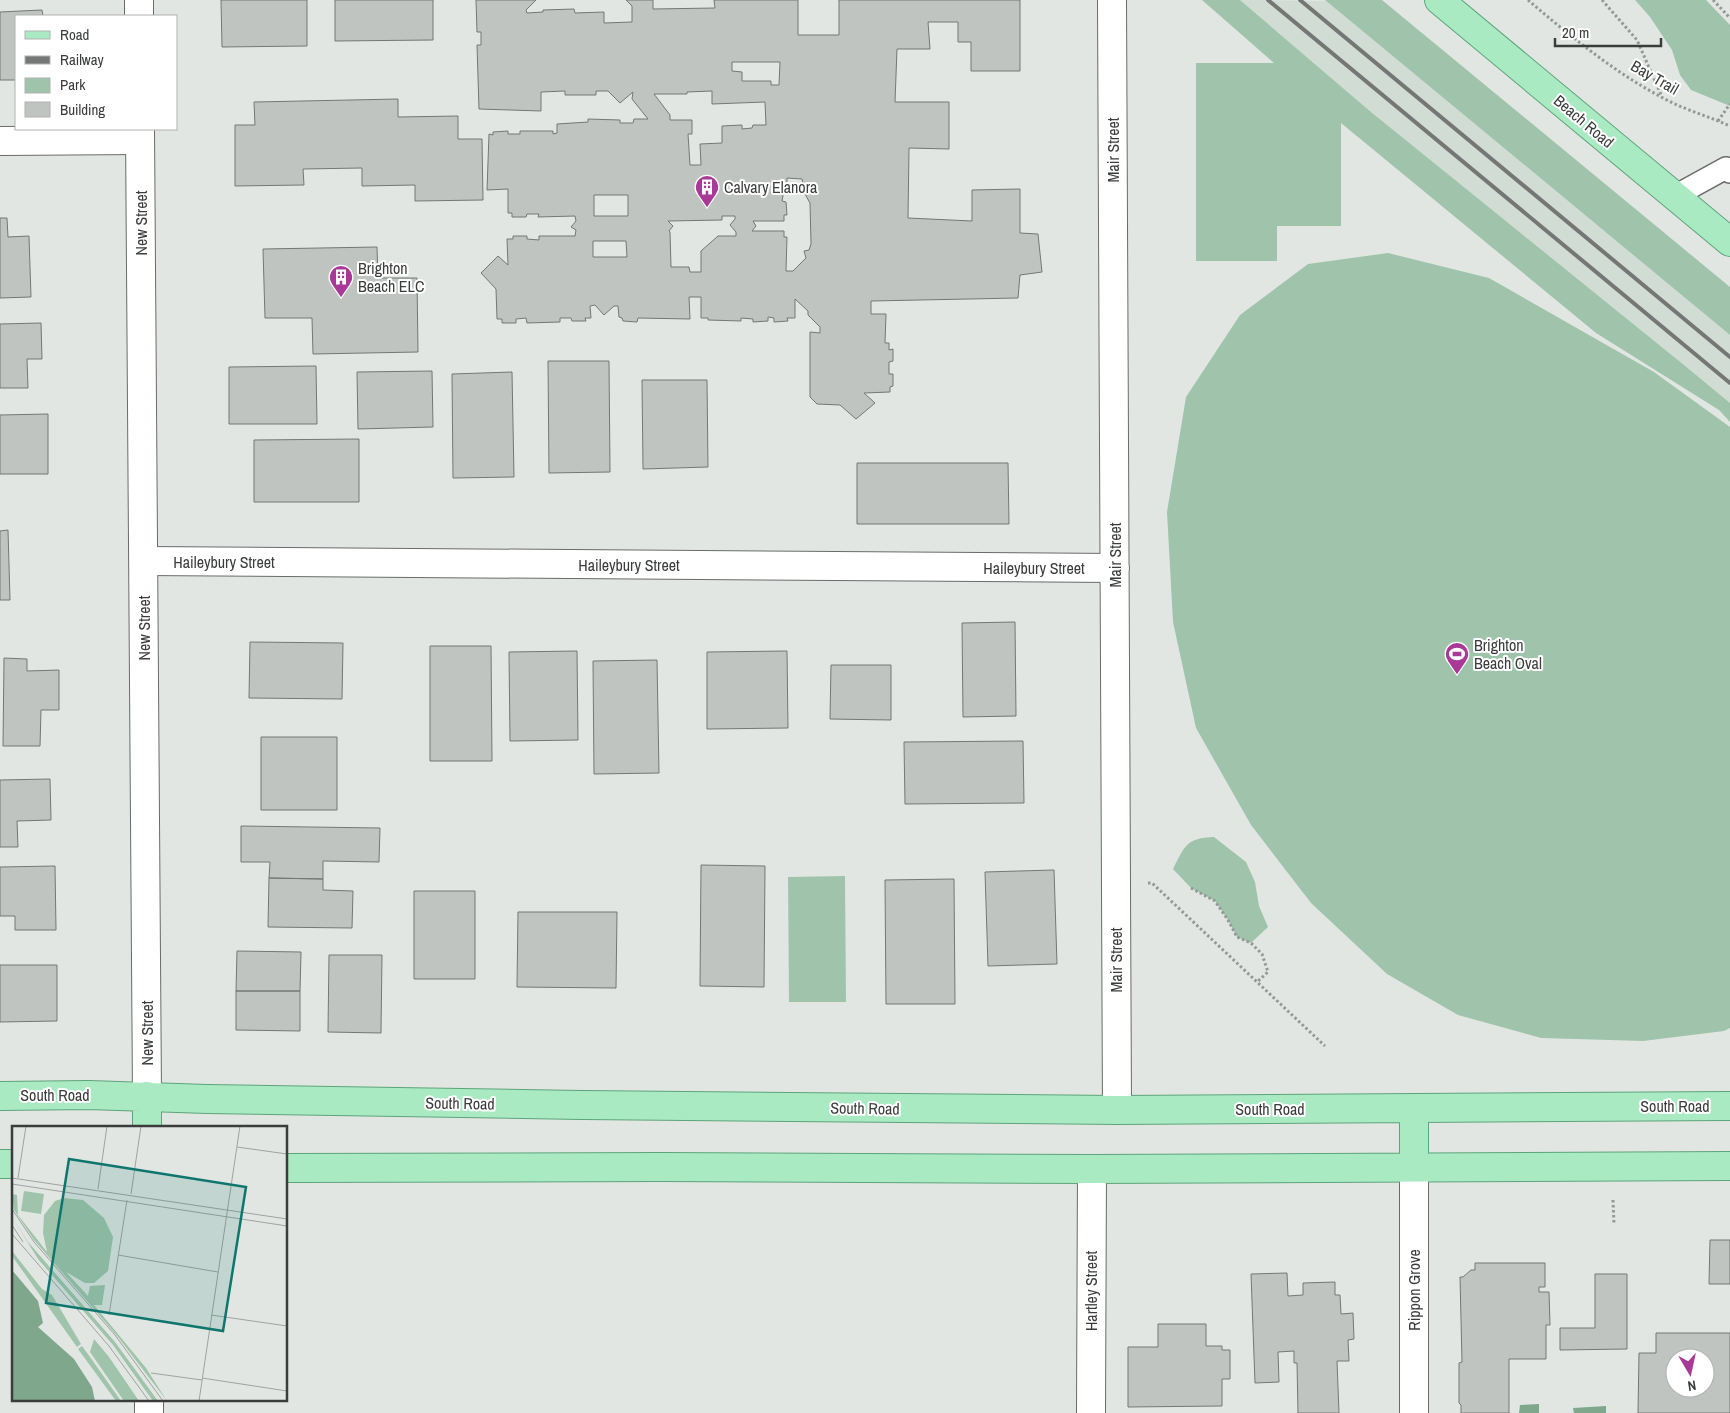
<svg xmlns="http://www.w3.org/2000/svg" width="1730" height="1413" font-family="'Archivo Narrow',sans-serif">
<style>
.built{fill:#d1dcd4}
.green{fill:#a0c4ab}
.water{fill:#7fa78c}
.building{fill:#c0c4c1;stroke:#747875;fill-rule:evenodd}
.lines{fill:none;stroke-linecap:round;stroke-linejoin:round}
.lane-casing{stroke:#696c6a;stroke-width:24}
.street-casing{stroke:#696c6a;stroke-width:30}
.secondary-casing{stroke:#696c6a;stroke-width:30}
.primary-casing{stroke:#5da47a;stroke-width:30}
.path{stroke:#959896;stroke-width:3;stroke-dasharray:2.5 2.5;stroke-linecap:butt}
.lane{stroke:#fff;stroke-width:21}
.street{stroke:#fff;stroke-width:28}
.secondary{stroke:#fff;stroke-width:28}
.primary{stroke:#a9eac3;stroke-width:28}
.rail{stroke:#747775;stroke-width:4}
.labels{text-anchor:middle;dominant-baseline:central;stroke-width:4;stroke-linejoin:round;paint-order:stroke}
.street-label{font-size:16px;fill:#3b3d3c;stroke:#fff}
.poi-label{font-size:16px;fill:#3b3d3c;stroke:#fff;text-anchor:start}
.inset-road{fill:none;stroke:#9fa2a0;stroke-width:1}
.view{fill:#0f766e;fill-opacity:0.15;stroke:#0f766e;stroke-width:2.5}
.inset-edge{fill:none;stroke:#3b3d3c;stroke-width:2.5}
</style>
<rect width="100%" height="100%" fill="#e2e6e3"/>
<path class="built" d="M1240 0 1326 1 1730 335V403L1684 365 1371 112Z"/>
<path class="green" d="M1202 0H1240L1371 112 1684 365 1730 403V422L1719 410 1596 333 1341 123V226H1277V261H1196V63H1274Z
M1325 0H1382L1730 287V335Z
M1635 0H1706L1730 25V106L1691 90 1680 75 1672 50 1650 17Z
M1388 253 1489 278 1654 372 1730 427V1028L1724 1031 1643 1041 1541 1038 1458 1015 1387 974 1311 903 1251 825 1196 728 1173 622 1167 512 1186 397 1240 315 1308 264Z
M1214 837 1246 862 1255 882 1259 906 1268 927 1251 943 1237 937 1228 920 1215 901 1191 888 1173 869C1185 846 1186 838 1214 837Z
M845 876 846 1002H789L788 877Z"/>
<path class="water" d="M1539 1404V1413H1519L1520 1405Z
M1606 1406V1413H1574L1573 1408Z"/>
<path class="building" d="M221 0H307V46L222 47Z
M335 0H433V40L335 41Z
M476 0H536L526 10 527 13 543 12V10L574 9 575 13 604 12V23L632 22V6L626 0H653V9L715 8 714 0H798V35H839V0H1020V71H971V42H958V22H928L930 49H897L895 102H949V149L909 148 908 218 972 221V190L1020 189V233L1038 234 1042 272 1020 275 1018 298 871 301V314H886L885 343H889V350L893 349V361L889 362V374H893V386L890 387V392L864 393 875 403 856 419 840 405 817 404 810 397V332L820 333V327L808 315V311L795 299V318H787L788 321 774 322V318L768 317V321L753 322V319L741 318V321L708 320V318H701V297H689L690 319 638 318 637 322 623 321 622 318 619 317 618 306H614L604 315 595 305 590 306 591 318H585L586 321H572L571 318H560V322L527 323 526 318 516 319V323H502V319H497L496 289 481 273 498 256 508 265 507 239H513V236H527V239L539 240V236H575L576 230 571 227 576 221 575 216 538 217 539 214H527L526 217H512V213H508V189L487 190 489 134 493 135V132L508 131V134H520V131H553V134L557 133V124L588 122V119L620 120V123H633L634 119H648L632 99 633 92 620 103 608 91H596V95H565V91L541 92V111L479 109 477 45H481V32H477ZM732 62H780L779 85H771V81H742V72L732 71ZM712 91V104L765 102 766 125H753L752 128 742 129V125L722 126V143L700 144 701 165H690L688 134H692V120H670V115L654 94H687V92ZM787 178 802 179 805 194 810 203 811 244 809 250 804 251 806 258 793 271H786L787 237H784V231H752L756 226 753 221H784V215H787L786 202 782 201 784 190H787ZM594 195H628V216H594ZM722 216H735V219L730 225 736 232V236H718L701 251V272H690L689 267H671L670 232 669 231 673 226 668 221 722 220ZM593 241H626L627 257H593Z
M42 10 43 16H16V80H0V12Z
M398 99V117L458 116V139H482L483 200 415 201V185L362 186V168L303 169 304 185 235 186V125H255L254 102Z
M0 218H7L8 237 29 236 31 297 0 298Z
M377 247 378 278H417L418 352 313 354 312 318H265L263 249Z
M41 323 42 359H27L28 388H0V324Z
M548 361H609L610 472 549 473Z
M316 366 317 424H229V367Z
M432 371 433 427 358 429 357 372Z
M512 372 514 477 453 478 452 374Z
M642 380H707L708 467 643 469Z
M48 414V474H0V415Z
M359 439V502H254V440Z
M857 463H1008L1009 524H857Z
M8 530 10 600H0V531Z
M1015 622 1016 716 963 717 962 623Z
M250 642 343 643 342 699 249 698Z
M430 646H491L492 761H430Z
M577 651 578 740 510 741 509 652Z
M787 651 788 728 707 729V652Z
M4 658 27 659V671L59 670V710H41L40 746H3Z
M657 660 659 773 594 774 593 661Z
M831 665H891V720L830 719Z
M261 737H337V810H261Z
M1023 741 1024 803 905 804 904 742Z
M50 779 51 820 17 821 18 847H0V780Z
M241 826 380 828 379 862 323 861V879L269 878 270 862H241Z
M701 865 765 866 764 987 700 986Z
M55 866 56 930H15V916H0V867Z
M1054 870 1057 964 988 966 985 872Z
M269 878 323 879V890L353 891 352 928 268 927Z
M954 879 955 1004H886L885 880Z
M414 891H475V979H414Z
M518 912H617L616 988 517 987Z
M237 951 301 952 300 991H236Z
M329 955H382L381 1033 328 1032Z
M0 965H57V1021L0 1022Z
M236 991H300V1031L236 1030Z
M1710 1240H1730V1284H1709Z
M1475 1263H1545V1287H1539V1292H1549L1550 1325H1546V1359H1509V1413H1461V1405L1459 1403V1363L1462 1362 1460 1277H1463L1471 1270H1475Z
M1287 1273 1288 1296 1303 1295V1283L1335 1282V1295H1340L1341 1314 1353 1313 1354 1339 1348 1340 1349 1361H1337L1339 1413H1298L1297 1363H1294V1351L1278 1352 1279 1382 1255 1383 1251 1274Z
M1595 1274H1627V1349L1560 1350V1328H1595Z
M1158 1324H1206V1346H1222V1350H1230V1379H1222V1406L1128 1407V1347H1158Z
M1656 1333H1730V1413H1638L1639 1353H1656ZM1675 1358H1705V1388H1675Z"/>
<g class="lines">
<g class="lane-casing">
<path id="lane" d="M1675 196 1726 168 1730 172"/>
</g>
<g class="street-casing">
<path id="street" d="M1112 0 1117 1110
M0 141 140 140
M144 561 1115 568
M1091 1413 1092 1169
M1414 1413V1167"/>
</g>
<g class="secondary-casing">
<path id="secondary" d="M139 0V16
M140 129 147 1096
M149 1399V1413"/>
</g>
<g class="primary-casing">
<path id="primary" d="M1439 0 1730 242
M0 1096 89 1095 207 1099 582 1105 1117 1110 1730 1106
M147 1096V1127
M0 1164H14
M1414 1167V1109
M286 1168 661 1167 1092 1169 1730 1166"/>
</g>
<path class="path" d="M1528 0C1570 36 1614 72 1663 98 1685 110 1708 116 1730 126
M1602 0 1637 40 1662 97
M1713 0 1730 18
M1718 121 1730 104
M1148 883H1152L1325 1046
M1191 888 1215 901 1228 920 1237 937 1251 943 1262 954 1268 972 1257 982
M1613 1200 1614 1225"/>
<use href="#lane" class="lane"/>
<use href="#street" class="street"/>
<use href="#secondary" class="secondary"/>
<use href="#primary" class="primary"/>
<path class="rail" d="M1268 0 1730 383
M1300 0 1730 357"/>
</g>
<defs>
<g id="building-pin" transform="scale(1.25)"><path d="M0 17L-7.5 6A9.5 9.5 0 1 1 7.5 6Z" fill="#a93996" stroke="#fff"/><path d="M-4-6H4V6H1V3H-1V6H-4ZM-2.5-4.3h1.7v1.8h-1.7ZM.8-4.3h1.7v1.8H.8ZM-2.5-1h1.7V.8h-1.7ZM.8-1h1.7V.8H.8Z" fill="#fff"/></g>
<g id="stadium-pin" transform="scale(1.25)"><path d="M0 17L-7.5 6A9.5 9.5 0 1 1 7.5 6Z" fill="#a93996" stroke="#fff"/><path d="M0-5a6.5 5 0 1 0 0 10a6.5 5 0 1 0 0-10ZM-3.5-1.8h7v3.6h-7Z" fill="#fff"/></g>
</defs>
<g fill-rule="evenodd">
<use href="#building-pin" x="707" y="187"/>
<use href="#building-pin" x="341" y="277"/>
<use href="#stadium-pin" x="1457" y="654"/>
</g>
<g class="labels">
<g class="street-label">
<text transform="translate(1655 77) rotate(30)">Bay Trail</text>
<text transform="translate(1584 121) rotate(40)">Beach Road</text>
<text transform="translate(1113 150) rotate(-90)">Mair Street</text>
<text transform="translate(141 223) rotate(-90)">New Street</text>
<text transform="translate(1115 555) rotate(-90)">Mair Street</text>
<text x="224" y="562">Haileybury Street</text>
<text x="629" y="565">Haileybury Street</text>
<text x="1034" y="568">Haileybury Street</text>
<text transform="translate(144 628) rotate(-90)">New Street</text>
<text transform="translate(1116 960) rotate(-90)">Mair Street</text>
<text transform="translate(147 1033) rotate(-90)">New Street</text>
<text x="55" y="1095">South Road</text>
<text transform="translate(460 1103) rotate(1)">South Road</text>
<text x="1675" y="1106">South Road</text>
<text transform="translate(865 1108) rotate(1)">South Road</text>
<text x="1270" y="1109">South Road</text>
<text transform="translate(1414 1290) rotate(-90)">Rippon Grove</text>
<text transform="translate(1091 1291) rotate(-90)">Hartley Street</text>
</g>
<g class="poi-label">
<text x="724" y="187">Calvary Elanora</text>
<text x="358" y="268">Brighton<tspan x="358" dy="18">Beach ELC</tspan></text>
<text x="1474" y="645">Brighton<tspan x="1474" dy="18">Beach Oval</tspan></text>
</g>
</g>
<g transform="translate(12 1126)">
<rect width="275" height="275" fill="#e2e6e3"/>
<path d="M12 65 32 68 29 88 9 85ZM0 68 5 69 6 89 35 126 31 107 32 89 43 75 52 72 71 74 92 92 101 111 96 145 82 157H73L54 146 76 170 78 160 93 159 90 179H82L134 242 155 275 106 211 22 114 2 84ZM0 91 16 116 103 216 146 275H141L101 219 26 133ZM0 125 30 163 40 169 69 218 65 221 0 130ZM82 213 97 231 127 275H112L78 226ZM70 220 78 231 109 275H104L66 223Z" fill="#a0c4ab"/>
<path d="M0 144 26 175 31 197 26 201 62 233 80 261 83 275H0Z" fill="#7fa78c"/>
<path class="inset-road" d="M225 21 275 28M0 52 275 93M6 52 14 0M0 58 275 100M86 63 95 0M119 68 129 0M0 83 22 116 103 209 151 275M0 99 11 116M0 108 97 220 137 275M106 129 206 146M97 189 115 74M199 189 275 200M139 247 190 254M190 252 275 265M187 275 228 0"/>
<path class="view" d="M57 33 234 61 211 205 34 177Z"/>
<rect width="275" height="275" class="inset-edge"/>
</g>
<rect x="15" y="15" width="162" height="115" fill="#ffffff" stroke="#b1b1b1"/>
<rect x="25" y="31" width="25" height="8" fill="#a9eac3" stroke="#b1b1b1"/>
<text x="60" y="40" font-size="15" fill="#3b3d3c">Road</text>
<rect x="25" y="56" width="25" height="8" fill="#747775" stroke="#b1b1b1"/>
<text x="60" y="65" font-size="15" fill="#3b3d3c">Railway</text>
<rect x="25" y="78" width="25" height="15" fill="#a0c4ab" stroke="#b1b1b1"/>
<text x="60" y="90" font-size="15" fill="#3b3d3c">Park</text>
<rect x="25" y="102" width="25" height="15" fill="#c0c4c1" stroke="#b1b1b1"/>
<text x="60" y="115" font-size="15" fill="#3b3d3c">Building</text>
<g transform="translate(1690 1373) rotate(171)"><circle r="24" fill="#ffffff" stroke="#b1b1b1"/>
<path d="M0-4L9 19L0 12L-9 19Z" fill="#a93996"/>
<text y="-8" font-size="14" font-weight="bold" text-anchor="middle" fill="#3b3d3c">N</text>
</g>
<path d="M1555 38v8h106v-8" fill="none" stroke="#3b3d3c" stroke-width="2.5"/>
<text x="1562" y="38" font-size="15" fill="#3b3d3c" stroke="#ffffff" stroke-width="4" paint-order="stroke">20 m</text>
</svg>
